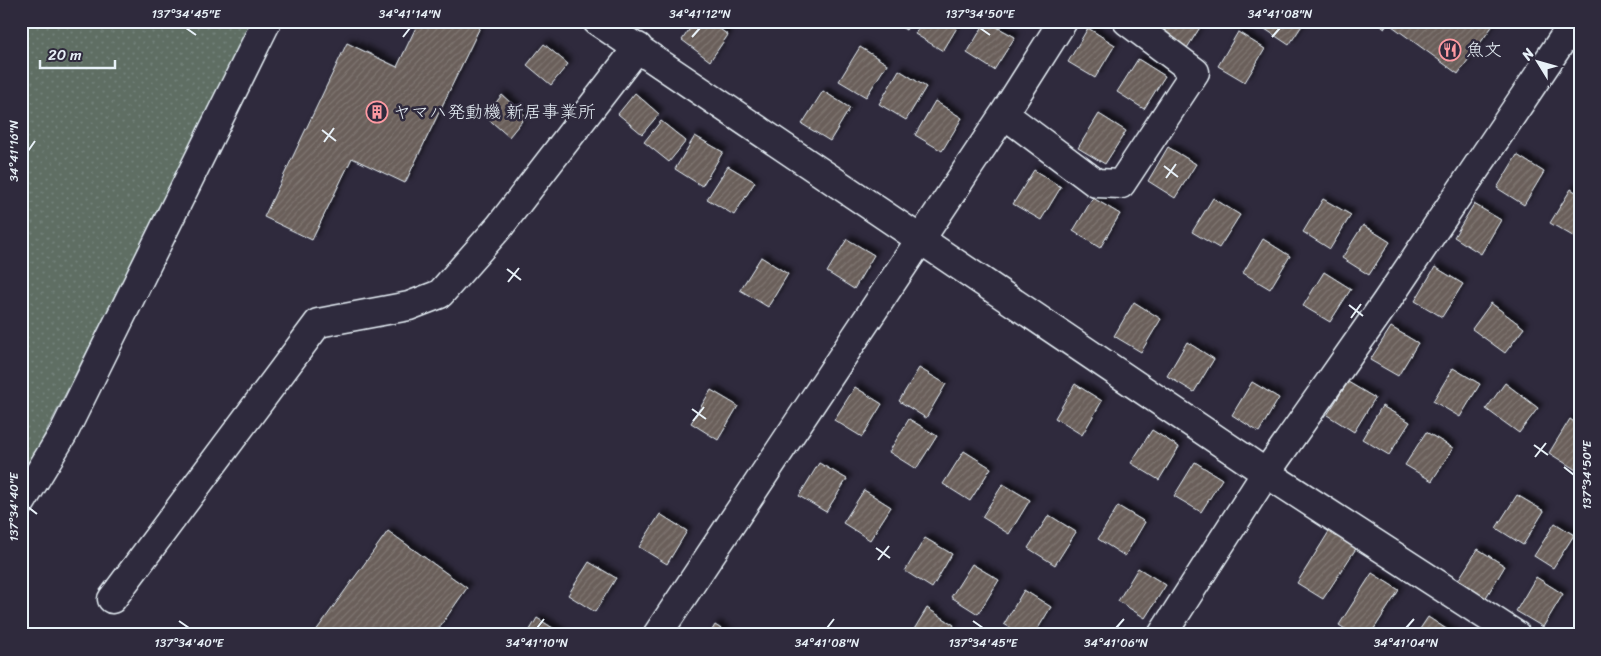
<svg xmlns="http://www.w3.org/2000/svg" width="1601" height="656" font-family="Sriracha,'Klee One',sans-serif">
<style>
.grass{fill:url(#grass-dots);stroke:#a3b0ae}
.building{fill:url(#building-hatch);stroke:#e8f1f8;filter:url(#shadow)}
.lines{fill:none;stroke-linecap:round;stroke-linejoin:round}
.minor-casing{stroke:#e8f1f8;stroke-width:31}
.minor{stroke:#2f2a3d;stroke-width:28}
.ticks{fill:none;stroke:#e8f1f8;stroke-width:2}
.labels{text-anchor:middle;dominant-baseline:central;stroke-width:5;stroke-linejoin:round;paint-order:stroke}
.poi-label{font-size:18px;fill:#e8f1f8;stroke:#2f2a3d;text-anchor:start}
.neatline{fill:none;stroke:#e8f1f8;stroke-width:2}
.ticks-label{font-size:12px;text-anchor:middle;fill:#e8f1f8}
</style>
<defs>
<pattern id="grass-dots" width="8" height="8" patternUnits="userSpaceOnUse" patternTransform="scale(1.25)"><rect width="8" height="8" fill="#5e6e64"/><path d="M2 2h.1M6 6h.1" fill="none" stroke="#75837b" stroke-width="1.8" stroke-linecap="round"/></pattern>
<pattern id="building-hatch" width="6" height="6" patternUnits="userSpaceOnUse" patternTransform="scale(1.25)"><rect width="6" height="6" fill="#6a5f5a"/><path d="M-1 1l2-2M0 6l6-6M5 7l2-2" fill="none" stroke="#7f7672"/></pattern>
<filter id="shadow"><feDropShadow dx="4.5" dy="-4.5" stdDeviation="2.5" flood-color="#0009"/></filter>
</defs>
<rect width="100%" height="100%" fill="#2f2a3d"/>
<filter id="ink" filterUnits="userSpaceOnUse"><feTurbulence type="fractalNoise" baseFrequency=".02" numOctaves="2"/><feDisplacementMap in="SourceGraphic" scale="10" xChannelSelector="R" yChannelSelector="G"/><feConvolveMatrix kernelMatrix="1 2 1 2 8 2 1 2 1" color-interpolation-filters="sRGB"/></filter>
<g filter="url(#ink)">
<path class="grass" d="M21 21H255L21 481Z"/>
<path class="building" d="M419 21H483L405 183 352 158 312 240 264 217 347 43 397 67Z
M695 21H709L728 35 710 61 682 40Z
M891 21H912L906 30Z
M923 21H961L943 51 915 34Z
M986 21 1015 37 994 70 967 53Z
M1167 21H1204L1187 48 1160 32Z
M1253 21H1305L1289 45Z
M1374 21H1389L1385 28Z
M1395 21H1470L1473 23 1474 21H1496L1458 74 1392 26Z
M1088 28 1115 45 1095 78 1068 62Z
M1238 32 1265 49 1245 82 1218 66Z
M544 44 568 64 551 85 527 65Z
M860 47 887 64 866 97 839 81Z
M1138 59 1165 76 1144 109 1117 92Z
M899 70 926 87 906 120 879 104Z
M823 91 850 108 830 141 802 124Z
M635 93 659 114 642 134 618 114Z
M502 95 526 116 509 137 485 116Z
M935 101 962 118 942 151 915 135Z
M1099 114 1126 131 1105 164 1078 148Z
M661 121 686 141 669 162 644 142Z
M695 136 723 152 702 186 675 169Z
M1168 147 1196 164 1175 198 1148 181Z
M1517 155 1544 172 1524 205 1497 188Z
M728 166 755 182 734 215 707 199Z
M1034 170 1061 187 1041 220 1013 204Z
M1571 189 1580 195V236L1578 239 1550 223Z
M1093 198 1120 214 1100 248 1073 231Z
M1213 198 1240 215 1219 248 1192 232Z
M1323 199 1351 215 1330 249 1303 232Z
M1474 204 1501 220 1481 254 1454 237Z
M1363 225 1390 242 1369 275 1342 258Z
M847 239 874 255 854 289 827 272Z
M1263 239 1290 256 1270 289 1243 273Z
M761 257 788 274 768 307 740 290Z
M1435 267 1463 284 1442 317 1415 301Z
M1324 272 1351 289 1330 322 1303 306Z
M1134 302 1161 319 1141 352 1114 336Z
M1491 303 1524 328 1505 353 1472 329Z
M1391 327 1418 343 1398 376 1370 360Z
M1187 342 1214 359 1194 392 1167 376Z
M919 368 946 384 926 418 899 401Z
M1453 368 1480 384 1460 417 1433 401Z
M1252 382 1279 398 1259 432 1232 415Z
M1348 382 1375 398 1354 432 1327 415Z
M1505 383 1538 408 1519 433 1486 409Z
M1075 384 1102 401 1082 435 1055 418Z
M855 387 882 404 862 437 834 420Z
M711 390 738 406 718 440 691 423Z
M1382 406 1410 422 1389 455 1362 439Z
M909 419 937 436 916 469 889 452Z
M1570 419 1580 426V464L1576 470 1549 453Z
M1152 430 1179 447 1159 480 1131 463Z
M1426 432 1453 448 1432 481 1405 465Z
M964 451 991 468 970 501 943 484Z
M1195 462 1222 479 1201 512 1174 496Z
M819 463 847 479 826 512 799 496Z
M1003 484 1030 500 1009 534 982 517Z
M864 490 891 507 870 540 843 523Z
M1517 495 1544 511 1523 545 1496 528Z
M1118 506 1145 522 1125 556 1098 539Z
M660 514 687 531 667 564 639 547Z
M1049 515 1076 532 1055 565 1028 548Z
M1555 523 1574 535 1553 568 1534 556Z
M1330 530 1357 547 1323 599 1297 583Z
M388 531 467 588 434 635H313Z
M925 538 952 554 932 588 905 571Z
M1478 549 1505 566 1485 599 1457 582Z
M589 562 616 578 595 612 568 595Z
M972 564 999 580 978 614 951 597Z
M1138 568 1166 585 1145 618 1118 601Z
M1372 573 1399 590 1370 635H1354L1339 625Z
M1536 577 1563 594 1543 627 1516 611Z
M1024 590 1051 607 1034 635H1022L1004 624Z
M927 608 954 625 948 635H918L913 631Z
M1428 617 1454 634V635H1416Z
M537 618 564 635H527Z
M715 625 731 635H709Z"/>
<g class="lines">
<g class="minor-casing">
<path id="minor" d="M597 21 1266 473 1516 635
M1004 114 1096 183 1121 184 1195 72 1127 21
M21 503 63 434 267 21
M112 599 318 323 409 306 440 294 500 226 638 47
M657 635 1004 114 1063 21
M1162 635 1266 473 1386 302 1575 21"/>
</g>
<use href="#minor" class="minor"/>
</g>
</g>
<path class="ticks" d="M186 28 196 35M980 28 990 35M403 37 410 28M692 37 700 28M1272 37 1280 28M322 130 336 141M324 142 334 128M28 151 35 141M1164 166 1178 177M1166 178 1176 164M507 269 521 280M508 282 519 268M1349 305 1363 316M1351 318 1361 304M692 409 706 419M693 421 704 407M1534 445 1548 455M1535 457 1546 443M1564 467 1574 475M28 507 37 514M876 548 890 558M878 560 889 546M179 621 189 628M973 621 983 628M537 628 544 619M827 628 834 619M1116 628 1124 619M1406 628 1414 619"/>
<defs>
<g id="restaurant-ring" transform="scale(1.125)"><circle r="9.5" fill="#2f2a3d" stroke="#ff9aa2" stroke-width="1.5"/><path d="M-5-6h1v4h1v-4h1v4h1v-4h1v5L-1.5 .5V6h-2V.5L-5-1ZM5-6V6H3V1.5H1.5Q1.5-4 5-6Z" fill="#ff9aa2"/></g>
<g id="building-ring" transform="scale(1.125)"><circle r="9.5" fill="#2f2a3d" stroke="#ff9aa2" stroke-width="1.5"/><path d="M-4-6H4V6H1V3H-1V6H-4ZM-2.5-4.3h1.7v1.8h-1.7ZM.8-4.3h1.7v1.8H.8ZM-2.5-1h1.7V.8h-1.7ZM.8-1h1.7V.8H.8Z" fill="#ff9aa2"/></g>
</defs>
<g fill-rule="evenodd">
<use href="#restaurant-ring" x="1450" y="50"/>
<use href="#building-ring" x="377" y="112"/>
</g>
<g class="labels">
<g class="poi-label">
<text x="1466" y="50">魚文</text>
<text x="393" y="112">ヤマハ発動機 新居事業所</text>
</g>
</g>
<rect width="1601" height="656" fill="none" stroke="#2f2a3d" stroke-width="55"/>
<g transform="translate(1538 62) rotate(307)" stroke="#2f2a3d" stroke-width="4" paint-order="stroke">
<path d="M0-4L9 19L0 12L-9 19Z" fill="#e8f1f8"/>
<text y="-8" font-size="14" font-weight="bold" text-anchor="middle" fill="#e8f1f8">N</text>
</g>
<path d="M40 60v8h75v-8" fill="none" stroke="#e8f1f8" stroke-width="2.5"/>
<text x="48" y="60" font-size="15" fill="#e8f1f8" stroke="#2f2a3d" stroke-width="4" paint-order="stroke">20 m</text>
<rect x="28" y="28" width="1546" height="600" class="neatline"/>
<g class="ticks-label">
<text x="186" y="18">137°34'45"E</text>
<text x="410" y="18">34°41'14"N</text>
<text x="700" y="18">34°41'12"N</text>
<text x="980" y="18">137°34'50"E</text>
<text x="1280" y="18">34°41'08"N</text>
<text transform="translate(14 151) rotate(-90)" y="4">34°41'16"N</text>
<text transform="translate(1587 475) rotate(-90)" y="4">137°34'50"E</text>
<text transform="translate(14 507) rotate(-90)" y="4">137°34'40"E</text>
<text x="189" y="647">137°34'40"E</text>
<text x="537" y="647">34°41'10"N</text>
<text x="827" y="647">34°41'08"N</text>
<text x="983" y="647">137°34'45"E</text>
<text x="1116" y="647">34°41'06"N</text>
<text x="1406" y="647">34°41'04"N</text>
</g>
</svg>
